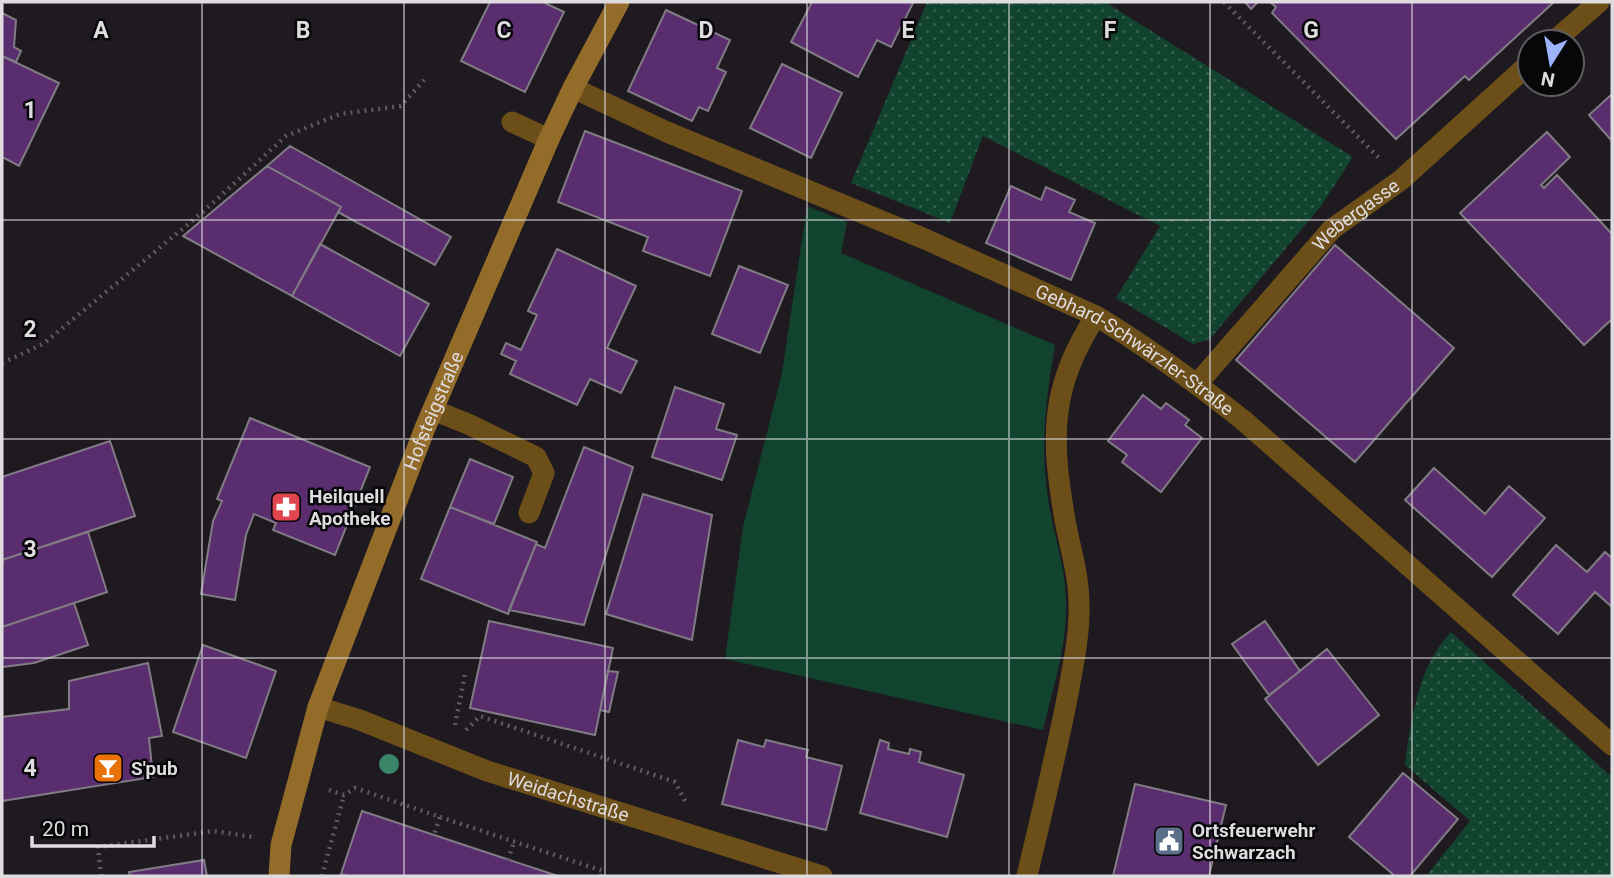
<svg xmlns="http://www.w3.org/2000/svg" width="1614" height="878" font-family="Roboto,sans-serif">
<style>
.grass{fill:url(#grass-dots)}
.garden{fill:#12432f}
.building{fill:#5a2d6f;stroke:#817c84;stroke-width:2}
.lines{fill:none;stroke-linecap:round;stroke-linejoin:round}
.path{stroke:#5e5b60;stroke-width:4.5;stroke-dasharray:2 5;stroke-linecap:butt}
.lane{stroke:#6c4e19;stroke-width:21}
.street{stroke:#6c4e19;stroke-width:21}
.secondary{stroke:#936c2a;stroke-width:21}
.tree{fill:#3a8568}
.grid{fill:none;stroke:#dfdce0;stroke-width:2;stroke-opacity:0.55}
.labels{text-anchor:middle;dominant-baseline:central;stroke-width:5;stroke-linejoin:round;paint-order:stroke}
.street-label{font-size:19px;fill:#dfdce0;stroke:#070608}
.poi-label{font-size:19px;font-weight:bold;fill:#dfdce0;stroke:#070608;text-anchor:start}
.grid-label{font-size:23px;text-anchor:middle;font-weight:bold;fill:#dfdce0;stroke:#070608;stroke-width:5;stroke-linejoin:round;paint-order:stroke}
</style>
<defs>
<pattern id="grass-dots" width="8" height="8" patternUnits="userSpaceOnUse" patternTransform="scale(1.75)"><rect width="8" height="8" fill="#12432f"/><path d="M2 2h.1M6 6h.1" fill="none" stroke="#345e4d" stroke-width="1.8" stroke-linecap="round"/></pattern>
</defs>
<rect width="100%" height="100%" fill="#1e1a20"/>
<path class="grass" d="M927 2H1105L1353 157 1321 206 1210 339 1193 344 1116 298 1160 226 983 136 950 223 851 183Z
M1451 632 1612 777V876H1426L1470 821 1405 765C1411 720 1418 666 1451 632Z"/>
<path class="garden" d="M807 206 847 222 841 253 1055 345C1046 396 1040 447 1048 499 1053 532 1065 565 1066 599 1068 643 1053 688 1043 730L725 659 743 527 782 373Z"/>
<path class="building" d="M490 2H543L564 12 525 92 461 61Z
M812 2H911L913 3 891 47 877 40 858 77 791 42Z
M1245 2H1258L1251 9Z
M1270 2H1554L1469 80 1465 76 1396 139 1272 13 1276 7Z
M666 10 730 40 717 68 726 72 708 111 699 107 692 121 628 91Z
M2 13 16 20 14 47 21 51 16 62 2 56Z
M2 56 59 83 19 166 2 157Z
M782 64 842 93 811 158 750 128Z
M1612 94V141L1589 115Z
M585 131 742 191 710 276 643 251 648 237 558 202Z
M1547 132 1570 157 1541 185 1544 188 1557 175 1612 234V319L1584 345 1460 213Z
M290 146 451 237 435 265 338 212 341 207 267 166Z
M267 166 341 207 292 296 183 236Z
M1011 186 1041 200 1046 187 1075 200 1069 212 1095 223 1071 280 986 243Z
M320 244 429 304 400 356 292 296Z
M1335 245 1454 348 1355 462 1236 360Z
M557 249 636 286 607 348 637 361 621 393 590 379 577 405 510 374 516 361 501 354 506 343 521 350 537 315 528 311Z
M739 266 788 285 760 353 712 334Z
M675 387 724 404 716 429 737 435 722 480 652 457Z
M1143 395 1161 409 1166 403 1189 420 1185 425 1202 438 1161 492 1122 462 1127 455 1108 441Z
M250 418 370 467 335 555 273 530 276 523 254 514 246 535 235 600 201 594 213 521 222 501 217 499Z
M110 441 135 516 2 560V477Z
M584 447 633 467 584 625 509 610 536 544 545 548Z
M470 459 513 477 494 524 450 507Z
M1434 468 1485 514 1509 486 1545 518 1492 577 1405 500Z
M643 494 712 515 692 640 606 614Z
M450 507 537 542 508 614 421 579Z
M88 532 107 592 2 627V560Z
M1556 545 1587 572 1605 552 1612 558V607L1595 592 1558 634 1513 595Z
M74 603 88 645 34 663 2 667V627Z
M489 621 613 648 595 735 470 708Z
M1265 621 1300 671 1269 695 1232 644Z
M203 645 276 671 246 758 173 732Z
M1327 649 1379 715 1318 765 1265 699Z
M148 663 162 736 149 738 153 777 2 801V717L69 709V681Z
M608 671 618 672 609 712 600 710Z
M738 740 764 747 766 740 808 750 806 757 842 766 826 830 722 804Z
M880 740 889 743 888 749 909 754 910 749 921 752 919 762 964 775 947 837 860 813Z
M1403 773 1458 819 1410 876H1395L1349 837Z
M1135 784 1226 805 1209 876H1113Z
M362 811 434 835 558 876H348L341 874Z
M204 860 207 876H130L129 872Z"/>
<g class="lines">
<path class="path" d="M1224 2 1379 158
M2 363 43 344 203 212 286 136 340 114 401 106 424 80
M455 725 465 674
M466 730 480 716 675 782 685 801
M329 790 344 795 355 788 440 817 434 835
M440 817 603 871 601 876
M508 860 514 842
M101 876 98 847 214 831 253 837
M322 876 344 795"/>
<path class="lane" d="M512 122 549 139
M433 410 468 424 536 457 544 473 529 513
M1027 876C1041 816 1056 755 1068 694 1073 665 1080 634 1079 604 1079 575 1070 548 1065 520 1051 439 1049 387 1096 316"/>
<g class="street">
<path d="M1553 42 1599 2"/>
<path id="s1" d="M573 88 667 132 925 239 1096 316C1148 347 1196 383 1243 420L1612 745"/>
<path id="s2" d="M1197 384 1332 229 1401 180 1530 63"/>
<path id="s3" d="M318 707 360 720 487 771 822 876"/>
</g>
<path class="secondary" id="s4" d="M279 876 281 845 318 707 425 428 549 139 573 88 619 2"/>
</g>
<circle class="tree" cx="389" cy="764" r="10"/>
<path class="grid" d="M202 2V876M404 2V876M605 2V876M807 2V876M1009 2V876M1210 2V876M1412 2V876M2 220H1612M2 439H1612M2 658H1612"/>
<defs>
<g id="pharmacy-square" transform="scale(1.575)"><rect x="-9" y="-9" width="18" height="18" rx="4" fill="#e0444e" stroke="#070608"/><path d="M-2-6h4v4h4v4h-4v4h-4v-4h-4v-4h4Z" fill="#fff"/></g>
<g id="bar-square" transform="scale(1.575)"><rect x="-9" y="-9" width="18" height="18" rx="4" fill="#e8710a" stroke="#070608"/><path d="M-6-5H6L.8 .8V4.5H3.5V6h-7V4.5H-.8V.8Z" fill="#fff"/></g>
<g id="civic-square" transform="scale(1.575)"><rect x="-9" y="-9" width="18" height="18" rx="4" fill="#5c6f8a" stroke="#070608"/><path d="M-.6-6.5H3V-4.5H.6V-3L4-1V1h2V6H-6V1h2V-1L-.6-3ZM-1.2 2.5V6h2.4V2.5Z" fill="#fff"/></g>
</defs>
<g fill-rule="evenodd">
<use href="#pharmacy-square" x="286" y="507"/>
<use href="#bar-square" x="108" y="768"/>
<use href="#civic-square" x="1169" y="841"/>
</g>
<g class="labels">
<g class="street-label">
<text stroke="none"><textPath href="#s2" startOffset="233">Webergasse</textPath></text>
<text stroke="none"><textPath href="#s1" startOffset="621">Gebhard-Schwärzler-Straße</textPath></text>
<text stroke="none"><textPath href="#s4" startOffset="492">Hofsteigstraße</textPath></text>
<text stroke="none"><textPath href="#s3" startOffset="266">Weidachstraße</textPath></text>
</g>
<g class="poi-label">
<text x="309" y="496">Heilquell<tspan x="309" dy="22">Apotheke</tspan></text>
<text x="131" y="768">S'pub</text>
<text x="1192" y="830">Ortsfeuerwehr<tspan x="1192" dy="22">Schwarzach</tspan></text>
</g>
</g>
<g class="grid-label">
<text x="101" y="38">A</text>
<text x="303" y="38">B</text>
<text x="504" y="38">C</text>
<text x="706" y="38">D</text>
<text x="908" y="38">E</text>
<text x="1110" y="38">F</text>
<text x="1311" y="38">G</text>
<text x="30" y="118">1</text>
<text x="30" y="337">2</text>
<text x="30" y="557">3</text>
<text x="30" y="776">4</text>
</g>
<rect width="1614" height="878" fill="none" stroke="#dfdce0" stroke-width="7"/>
<g transform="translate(1551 63) rotate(191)"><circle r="33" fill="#070608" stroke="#5d5c5e" stroke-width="2"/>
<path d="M0-5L12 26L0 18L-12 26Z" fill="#9eb3fd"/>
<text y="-10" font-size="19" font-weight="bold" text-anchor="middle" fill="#dfdce0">N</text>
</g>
<path d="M32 836v10h122v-10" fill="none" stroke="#dfdce0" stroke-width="3.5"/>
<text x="42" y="836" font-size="21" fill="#dfdce0" stroke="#070608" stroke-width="5" paint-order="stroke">20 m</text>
</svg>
